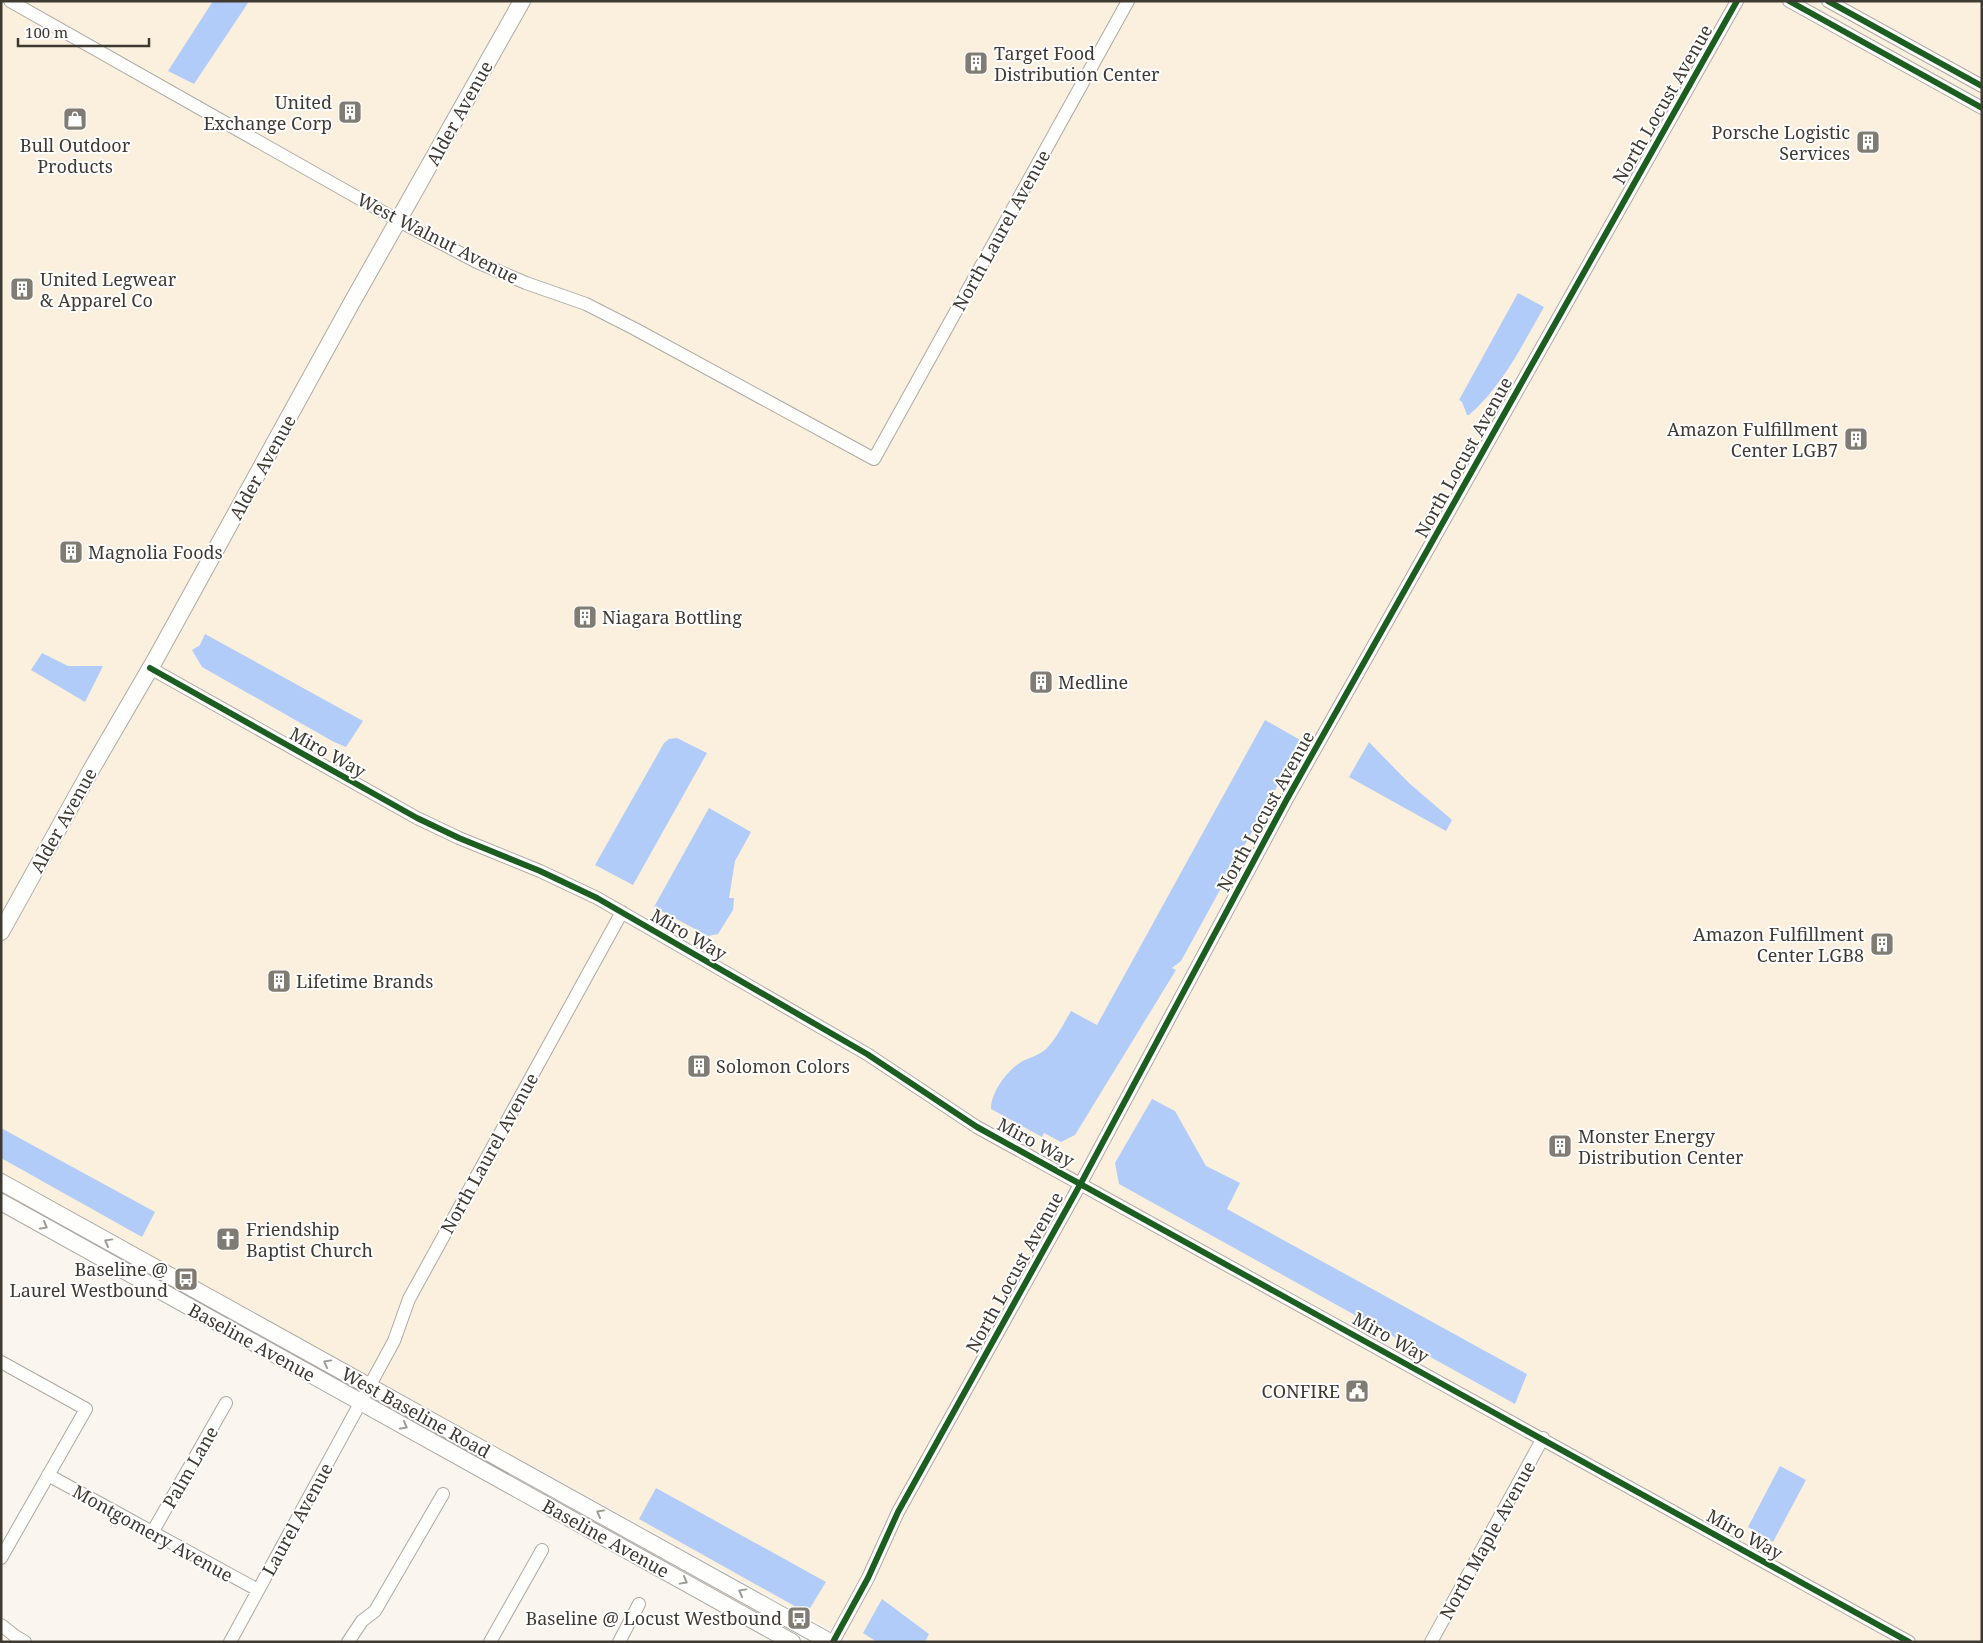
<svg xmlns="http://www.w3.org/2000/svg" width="1983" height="1643" font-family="'Noto Serif',serif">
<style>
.built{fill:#fbf0de}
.water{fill:#b2ccf9}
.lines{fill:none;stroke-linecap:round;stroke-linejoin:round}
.minor-casing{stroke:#aeaaa3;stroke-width:14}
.major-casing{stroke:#aeaaa3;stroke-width:18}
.minor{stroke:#fefefc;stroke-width:12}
.major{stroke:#fefefc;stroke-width:16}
.cycleway-casing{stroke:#fff;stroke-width:9}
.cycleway{stroke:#1b5e20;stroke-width:6}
.oneway{stroke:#9e9c96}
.labels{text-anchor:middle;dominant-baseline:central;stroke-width:4;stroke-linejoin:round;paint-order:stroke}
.poi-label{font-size:18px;fill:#3e3931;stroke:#fff;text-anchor:start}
.street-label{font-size:18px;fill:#3e3931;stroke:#fff}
</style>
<rect width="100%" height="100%" fill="#faf5ee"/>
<path class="built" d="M1 1H1982V1642H853L1 1174Z"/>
<path class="water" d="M213 1H243L248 3 194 84 168 71Z
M1518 293 1544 307C1521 347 1503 385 1469 415H1467L1462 402 1459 400Z
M205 634 363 721 346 747 334 742 202 667 192 650 200 645Z
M42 653 68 666H103L85 702 31 670Z
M1265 720 1302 741 1181 961 1172 968 1176 970 1075 1135 1061 1142 1044 1133 1042 1137 991 1109C991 1092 1007 1071 1021 1062 1030 1057 1041 1055 1048 1047 1057 1037 1064 1023 1071 1011L1097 1025Z
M677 738 707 753 633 885 595 865 664 743 669 739Z
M1369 742 1409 783 1452 820 1446 831 1349 777Z
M709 808 751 832 735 861 729 898H734L733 910 718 934 708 936 654 907Z
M1152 1099 1175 1111 1206 1166 1240 1183 1227 1209 1527 1374 1515 1404 1119 1184 1115 1163Z
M1 1128 155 1212 142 1237 1 1158Z
M1780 1466 1806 1480 1773 1542 1748 1527Z
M656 1488 826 1582 807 1613 639 1519Z
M882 1599 929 1634 925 1642H877L863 1633Z"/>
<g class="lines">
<g class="minor-casing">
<path id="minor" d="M10 1 399 221 477 262 526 283 586 304 635 329 874 459 1128 1
M1789 1 1982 108
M1828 1 1982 86
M150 668 417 818 459 838 540 871 597 898 867 1054 977 1127 1909 1642
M1 1362 86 1409 1 1558
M48 1475 258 1590
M153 1531 226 1403
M1 1625 15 1636 25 1642
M230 1642 394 1341 409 1299 622 912
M348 1642 362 1621 375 1611 443 1494
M490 1642 542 1550
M619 1642 639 1604
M833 1642 868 1578 898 1512 1081 1183 1287 799 1737 1
M1431 1642 1543 1438"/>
</g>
<g class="major-casing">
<path id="major" d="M1 932 91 770 155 660 351 304 522 1
M1 1182 830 1642
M1 1202 792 1642"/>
</g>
<use href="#minor" class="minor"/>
<use href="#major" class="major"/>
<g class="cycleway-casing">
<path id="cycleway" d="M1789 1 1982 108
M1828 1 1982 86
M150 668 417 818 459 838 540 871 597 898 867 1054 977 1127 1909 1642
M833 1642 868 1578 898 1512 1081 1183 1287 799 1737 1"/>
</g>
<use href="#cycleway" class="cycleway"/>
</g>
<defs><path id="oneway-chevron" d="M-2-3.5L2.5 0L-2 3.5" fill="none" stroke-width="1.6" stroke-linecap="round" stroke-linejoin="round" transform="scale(1.25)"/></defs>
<g class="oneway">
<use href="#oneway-chevron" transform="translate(44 1226) rotate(29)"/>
<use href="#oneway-chevron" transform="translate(108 1242) rotate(-151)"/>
<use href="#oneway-chevron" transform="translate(327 1363) rotate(-151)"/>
<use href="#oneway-chevron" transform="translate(404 1426) rotate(29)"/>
<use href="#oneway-chevron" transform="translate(600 1513) rotate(-151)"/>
<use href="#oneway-chevron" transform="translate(684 1581) rotate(29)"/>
<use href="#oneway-chevron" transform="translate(742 1592) rotate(-151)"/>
</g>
<defs>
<g id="building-square" transform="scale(1.25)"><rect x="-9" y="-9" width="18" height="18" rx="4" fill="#807b73" stroke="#fff"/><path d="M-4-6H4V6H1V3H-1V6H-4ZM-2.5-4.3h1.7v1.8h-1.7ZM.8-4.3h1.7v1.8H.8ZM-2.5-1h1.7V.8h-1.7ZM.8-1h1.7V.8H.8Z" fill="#fff"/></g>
<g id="shop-square" transform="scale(1.25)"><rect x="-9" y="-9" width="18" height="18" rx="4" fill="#807b73" stroke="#fff"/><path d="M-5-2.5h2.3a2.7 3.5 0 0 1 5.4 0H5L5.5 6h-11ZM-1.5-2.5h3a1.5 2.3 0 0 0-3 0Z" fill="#fff"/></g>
<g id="church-square" transform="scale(1.25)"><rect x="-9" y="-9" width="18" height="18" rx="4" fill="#807b73" stroke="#fff"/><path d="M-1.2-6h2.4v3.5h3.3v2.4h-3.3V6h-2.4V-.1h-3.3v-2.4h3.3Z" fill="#fff"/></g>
<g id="bus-square" transform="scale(1.25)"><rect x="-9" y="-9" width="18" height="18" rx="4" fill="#807b73" stroke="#fff"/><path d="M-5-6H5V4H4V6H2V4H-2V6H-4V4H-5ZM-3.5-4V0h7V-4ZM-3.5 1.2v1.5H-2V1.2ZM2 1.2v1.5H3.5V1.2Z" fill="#fff"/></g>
<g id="civic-square" transform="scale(1.25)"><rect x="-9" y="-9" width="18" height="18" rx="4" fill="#807b73" stroke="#fff"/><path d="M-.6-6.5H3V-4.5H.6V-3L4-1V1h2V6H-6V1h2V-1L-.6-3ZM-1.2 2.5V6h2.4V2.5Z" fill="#fff"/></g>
</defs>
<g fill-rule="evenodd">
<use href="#building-square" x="976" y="63"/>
<use href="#building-square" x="350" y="112"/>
<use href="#shop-square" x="75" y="119"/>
<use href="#building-square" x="1868" y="142"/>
<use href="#building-square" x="22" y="289"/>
<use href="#building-square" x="1856" y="439"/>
<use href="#building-square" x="71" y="552"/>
<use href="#building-square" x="585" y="617"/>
<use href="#building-square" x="1041" y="682"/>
<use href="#building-square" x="1882" y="944"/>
<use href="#building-square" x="279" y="981"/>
<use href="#building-square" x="699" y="1066"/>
<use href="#building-square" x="1560" y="1146"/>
<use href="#church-square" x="228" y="1239"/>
<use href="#bus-square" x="186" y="1279"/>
<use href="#civic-square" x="1357" y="1391"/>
<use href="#bus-square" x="799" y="1618"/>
</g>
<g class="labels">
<g class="poi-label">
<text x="994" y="53">Target Food<tspan x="994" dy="21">Distribution Center</tspan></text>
<text x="332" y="102" text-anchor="end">United<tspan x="332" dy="21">Exchange Corp</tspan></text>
<text x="1850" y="132" text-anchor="end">Porsche Logistic<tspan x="1850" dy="21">Services</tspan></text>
<text x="75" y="145" text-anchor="middle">Bull Outdoor<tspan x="75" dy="21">Products</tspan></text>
<text x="40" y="279">United Legwear<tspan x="40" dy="21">&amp; Apparel Co</tspan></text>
<text x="1838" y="429" text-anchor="end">Amazon Fulfillment<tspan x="1838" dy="21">Center LGB7</tspan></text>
<text x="88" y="552">Magnolia Foods</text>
<text x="602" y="617">Niagara Bottling</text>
<text x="1058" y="682">Medline</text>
<text x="1864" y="934" text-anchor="end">Amazon Fulfillment<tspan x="1864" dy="21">Center LGB8</tspan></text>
<text x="296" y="981">Lifetime Brands</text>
<text x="716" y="1066">Solomon Colors</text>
<text x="1578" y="1136">Monster Energy<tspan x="1578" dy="21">Distribution Center</tspan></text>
<text x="246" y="1229">Friendship<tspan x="246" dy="21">Baptist Church</tspan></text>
<text x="168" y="1269" text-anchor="end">Baseline @<tspan x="168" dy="21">Laurel Westbound</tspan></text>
<text x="1340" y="1391" text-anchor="end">CONFIRE</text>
<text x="782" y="1618" text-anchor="end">Baseline @ Locust Westbound</text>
</g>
<g class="street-label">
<text transform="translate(1662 104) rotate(-60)">North Locust Avenue</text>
<text transform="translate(459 113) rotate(-61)">Alder Avenue</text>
<text transform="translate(1001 230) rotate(-61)">North Laurel Avenue</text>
<text transform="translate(438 238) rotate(27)">West Walnut Avenue</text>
<text transform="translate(1463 457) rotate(-61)">North Locust Avenue</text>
<text transform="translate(262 467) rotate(-61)">Alder Avenue</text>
<text transform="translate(328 752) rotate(29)">Miro Way</text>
<text transform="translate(1265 811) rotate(-61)">North Locust Avenue</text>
<text transform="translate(63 820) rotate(-61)">Alder Avenue</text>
<text transform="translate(689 934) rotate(30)">Miro Way</text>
<text transform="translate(1036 1142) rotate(28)">Miro Way</text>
<text transform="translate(489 1153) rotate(-61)">North Laurel Avenue</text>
<text transform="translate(1014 1272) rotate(-61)">North Locust Avenue</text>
<text transform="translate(1391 1337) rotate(29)">Miro Way</text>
<text transform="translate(252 1342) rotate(29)">Baseline Avenue</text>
<text transform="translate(416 1412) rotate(29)">West Baseline Road</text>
<text transform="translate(190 1467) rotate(-60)">Palm Lane</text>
<text transform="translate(297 1519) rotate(-61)">Laurel Avenue</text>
<text transform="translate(153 1533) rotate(29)">Montgomery Avenue</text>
<text transform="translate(1745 1534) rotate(29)">Miro Way</text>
<text transform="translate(606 1538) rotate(29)">Baseline Avenue</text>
<text transform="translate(1487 1540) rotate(-61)">North Maple Avenue</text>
</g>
</g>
<rect width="1983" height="1643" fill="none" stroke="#3e3931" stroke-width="5"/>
<path d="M18 38v8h131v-8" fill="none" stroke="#3e3931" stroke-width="2.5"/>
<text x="25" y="38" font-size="15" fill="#3e3931" stroke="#ffffff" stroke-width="4" paint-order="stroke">100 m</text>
</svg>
